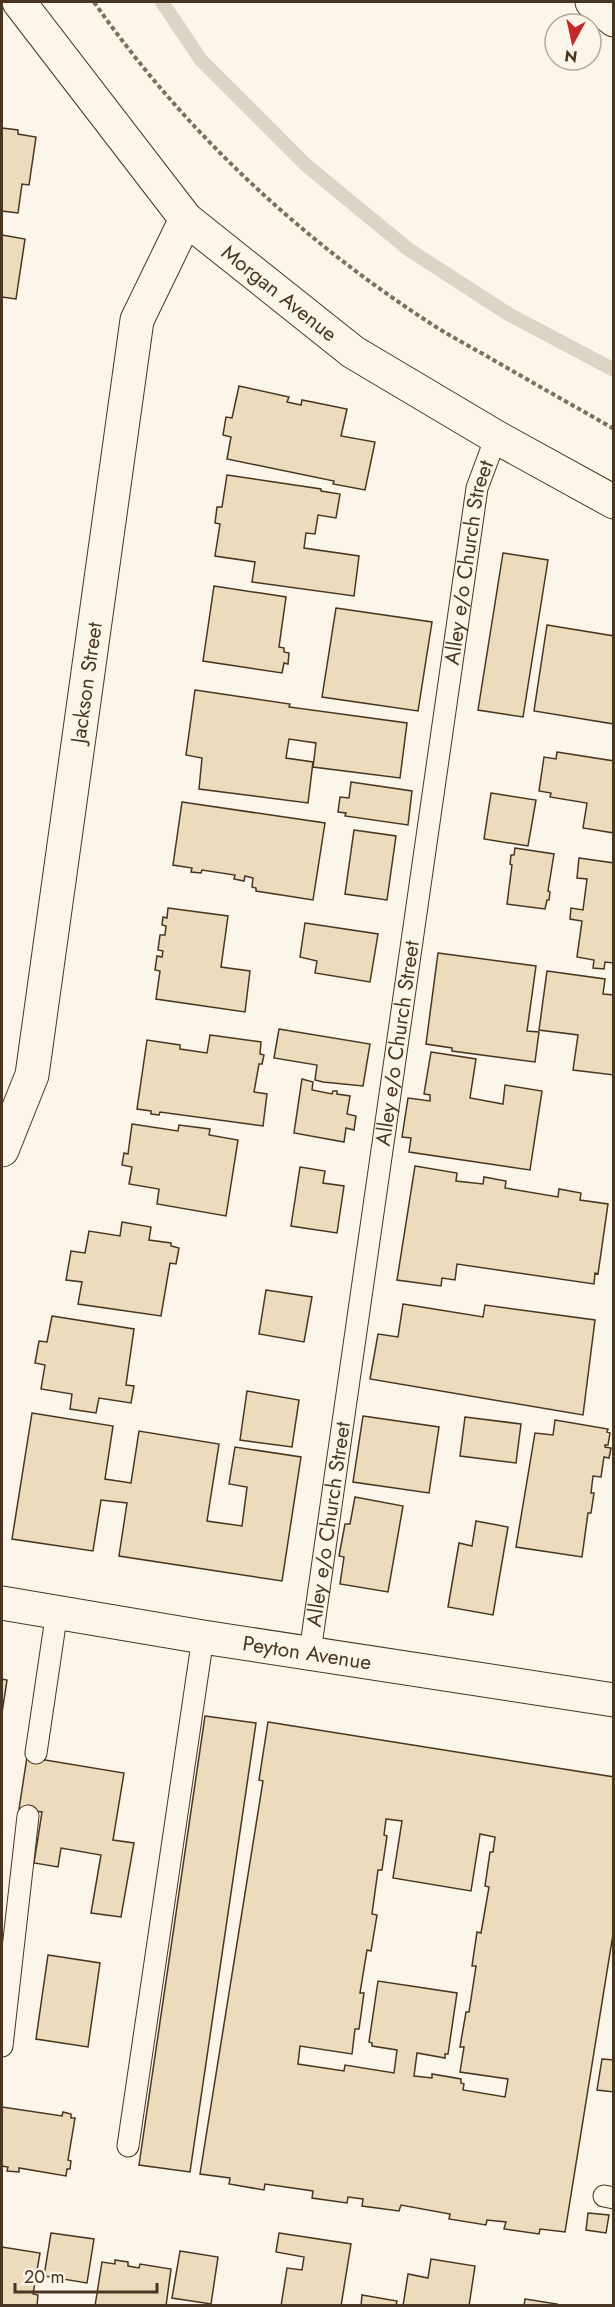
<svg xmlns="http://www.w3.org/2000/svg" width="615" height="2307" font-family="Jost,sans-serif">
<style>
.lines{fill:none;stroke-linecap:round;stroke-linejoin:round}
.stream{stroke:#dcd4c6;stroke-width:14}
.building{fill:#ecdcbc;stroke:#4a3520;stroke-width:1.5;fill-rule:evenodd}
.lane-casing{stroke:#4a3520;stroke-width:23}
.street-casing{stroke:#4a3520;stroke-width:35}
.highway-casing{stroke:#4a3520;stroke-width:35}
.path{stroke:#7f6f5c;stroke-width:4;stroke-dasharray:4.5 3;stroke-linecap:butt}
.lane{stroke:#fbf6e9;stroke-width:21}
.street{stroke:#fbf6e9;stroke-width:33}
.highway{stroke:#fbf6e9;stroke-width:33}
.labels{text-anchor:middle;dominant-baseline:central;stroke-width:4.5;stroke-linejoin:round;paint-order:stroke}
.street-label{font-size:21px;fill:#4a3520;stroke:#fbf6e9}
</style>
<rect width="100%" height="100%" fill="#fbf6e9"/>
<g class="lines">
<path class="stream" d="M162 2 201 60 306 165 408 249 510 315 614 370"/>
</g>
<path class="building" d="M2 128 18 130V134L36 137 29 185 22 184 18 213 2 211Z
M2 235 25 239 16 299 2 297Z
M239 386 289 397 287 402 301 405 302 400 347 409 341 436 375 442 365 490 333 484 334 481 227 459 231 437 223 435 226 417 232 418Z
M227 475 321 489V491L340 494 336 518 318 515 315 534 306 533 304 548 359 556 354 596 252 582 255 562 215 556 220 524 215 523 217 507H222Z
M503 553 548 560 523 717 478 710Z
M214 586 286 597 279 647 284 648V652L289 653 288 664 284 663 282 673 203 661Z
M336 608 432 622 418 711 322 697Z
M547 625 614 636V724L534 711Z
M195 690 290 704 289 707 407 723 400 778 313 767 316 743 289 739 286 758 313 762 308 803 199 789 202 758 186 755Z
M557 752 614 761V833L583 828 587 803 550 797 551 793 539 791 544 757 556 759Z
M351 782 412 791 408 825 345 816 346 813 338 812 340 797 349 798Z
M491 793 536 800 528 846 484 839Z
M182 802 325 823 313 900 256 891V888L252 887 253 878 245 876 244 881 234 879 235 875 202 870 201 873 191 872 192 868 173 865Z
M354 830 396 836 387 900 345 894Z
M515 848 554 854 548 891 550 892 549 900H547L545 909 507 904 512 865 510 864 511 855H514Z
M579 858 614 863V963L605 962 604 969 593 968 594 960 577 957 582 921 570 919 571 908 583 910 587 879 577 878Z
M168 908 228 916 221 967 250 971 245 1012 156 999 160 971 155 970 157 956 162 957 163 951 158 950 160 935H165L166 926 162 925 163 917 167 918Z
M305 923 378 934 370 982 315 973 317 961 300 957Z
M438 953 536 966 527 1031 539 1032 535 1062 452 1051V1048L426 1044Z
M547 971 605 979 603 994 614 995V1075L573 1070 578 1035 539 1030Z
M279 1029 370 1044 363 1086 323 1082 315 1080 317 1065 274 1058Z
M210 1035 261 1042 260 1054 264 1055 262 1064H259L254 1092 267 1094 263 1126 160 1112 159 1115 151 1114V1111L137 1109 147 1040 180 1045V1049L207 1053Z
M431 1052 476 1059 470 1098 503 1104 505 1085 542 1091 530 1170 409 1152 411 1138 402 1137 408 1098 430 1101V1095L424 1094Z
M302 1079 313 1082 312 1090 332 1094 333 1091H337V1094L350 1096 347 1114 356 1116 354 1130 346 1128 344 1142 294 1133Z
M132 1124 178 1131 179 1125 210 1129 209 1135 238 1140 226 1216 157 1204 159 1189 129 1184 132 1167 122 1165 124 1153 128 1154Z
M415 1166 457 1173 456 1181 483 1184 484 1177 506 1181 505 1188 558 1197 559 1189 581 1193 580 1200 608 1204 598 1274 595 1273 594 1284 457 1264 455 1280 442 1278 441 1286 397 1280Z
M300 1167 325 1171 323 1183 344 1186 337 1233 291 1226Z
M122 1222 151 1227 149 1240 171 1243V1246L179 1248 176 1264 170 1263 161 1316 78 1304 82 1282 66 1280 71 1251 85 1253 89 1231 120 1236Z
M266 1290 312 1297 304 1342 259 1334Z
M403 1304 483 1317 485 1305 595 1320 583 1415 370 1379 378 1334 398 1337Z
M52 1316 134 1329 126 1385 134 1386 131 1403 99 1398 96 1413 70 1409 72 1394 41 1389 45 1365 35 1363 39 1341 47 1342Z
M247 1391 299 1400 292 1447 240 1440Z
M32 1413 113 1426 105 1479 131 1483 139 1431 219 1444 207 1521 242 1526 247 1487 229 1484 235 1447 301 1457 282 1581 119 1556 127 1503 101 1500 93 1551 12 1539Z
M363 1416 439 1427 429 1493 353 1482Z
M465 1417 521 1424 516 1463 460 1456Z
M555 1420 608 1429 607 1432 610 1433 608 1445H605V1447L611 1448 609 1458 604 1457 601 1477 593 1476 591 1493H594L591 1513H588L582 1557 516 1547 535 1433 553 1435Z
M355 1497 403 1506 388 1592 340 1584 344 1557 339 1556 345 1524H350Z
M476 1521 508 1527 493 1615 448 1607 459 1543 472 1546Z
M2 1679 7 1680 2 1713Z
M205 1716 256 1723 190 2172 139 2165Z
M268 1722 614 1777V1928L565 2232 540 2229 539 2234 504 2229 506 2222 487 2220 486 2225 449 2219 450 2214 401 2205 399 2211 362 2206 363 2199 348 2197 347 2203 312 2198 313 2191 265 2184 264 2190 229 2184 230 2178 200 2174 263 1781 259 1780ZM386 1819 402 1821 393 1878 471 1891 480 1834 495 1837 493 1852H490L485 1886 489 1887 481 1933 477 1932 472 1966H476L469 2012H466L460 2047H464L460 2072 508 2079 505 2097 463 2090 464 2084 461 2083V2079L432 2074V2078L414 2076 417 2053 445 2058V2054H448L457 1993 378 1981 369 2042 372 2043V2046L397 2050 394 2073 345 2065 344 2071 298 2064 300 2046 352 2054 355 2029H359L364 1993H360L367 1950 371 1951 377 1915 372 1914 378 1870H382L387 1836 384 1835Z
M27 1757 124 1773 113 1840 134 1843 121 1917 91 1913 101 1855 61 1848 58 1867 34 1863 42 1812 19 1809Z
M48 1955 100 1963 88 2047 36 2039Z
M602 2059 614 2060V2092L597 2090Z
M2 2107 62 2116 63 2112 71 2114V2118H75L68 2160 71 2161 70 2169H67L66 2176 19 2168V2172L7 2171 8 2167 2 2166Z
M588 2213 609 2215 606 2233 586 2230Z
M51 2233 94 2239 87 2283 44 2276Z
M279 2233 351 2244 341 2306H281L287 2268 302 2270 304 2257 276 2252Z
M2 2247 40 2253 33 2294 38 2295 37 2306H2Z
M180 2251 218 2257 211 2304 172 2298Z
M431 2259 475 2266 469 2306H403L408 2274 428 2278Z
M115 2260 128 2262V2266L139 2268 140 2264 171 2269 166 2306H95L102 2262 115 2264Z
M362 2295 397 2301 396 2306H361Z
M525 2299 557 2304 556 2306H524Z"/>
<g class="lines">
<g class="lane-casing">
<g id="lane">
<path id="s1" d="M310 1652 477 488 496 437"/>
<path d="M36 1753 57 1611"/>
<path d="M2 2046 28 1816"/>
<path d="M128 2146 203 1637"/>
<path d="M604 2196 614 2198"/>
</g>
</g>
<g class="street-casing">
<g id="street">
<path id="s2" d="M19 2 186 219 353 352 496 437 614 502"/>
<path id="s3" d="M2 1150 32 1075 137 320 186 219"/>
<path id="s4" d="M2 1603 203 1637 614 1700"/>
</g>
</g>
<g class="highway-casing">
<path id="highway" d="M592 2 614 20"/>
</g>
<path class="path" d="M94 2C185 132 300 239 433 325 453 338 475 349 495 361 535 384 574 406 614 429"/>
<use href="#lane" class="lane"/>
<use href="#street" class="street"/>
<use href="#highway" class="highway"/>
</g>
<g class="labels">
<g class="street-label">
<text stroke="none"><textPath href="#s2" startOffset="393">Morgan Avenue</textPath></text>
<text stroke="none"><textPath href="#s1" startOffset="1101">Alley e/o Church Street</textPath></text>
<text stroke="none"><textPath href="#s3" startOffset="477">Jackson Street</textPath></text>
<text stroke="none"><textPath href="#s1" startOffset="615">Alley e/o Church Street</textPath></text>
<text stroke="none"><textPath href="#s1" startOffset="129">Alley e/o Church Street</textPath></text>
<text stroke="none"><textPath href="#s4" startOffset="309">Peyton Avenue</textPath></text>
</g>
</g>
<rect width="615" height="2307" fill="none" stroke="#4a3520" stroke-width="6"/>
<g transform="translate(573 42) rotate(188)"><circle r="28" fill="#fbf6e9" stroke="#b4a999" stroke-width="1.5"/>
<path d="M0-4.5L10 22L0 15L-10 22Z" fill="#c62828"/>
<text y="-9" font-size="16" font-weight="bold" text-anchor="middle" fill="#4a3520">N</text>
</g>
<path d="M15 2283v9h142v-9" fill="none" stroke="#4a3520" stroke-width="3"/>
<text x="24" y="2283" font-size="18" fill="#4a3520" stroke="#fbf6e9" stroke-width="4.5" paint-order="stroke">20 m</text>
</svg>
